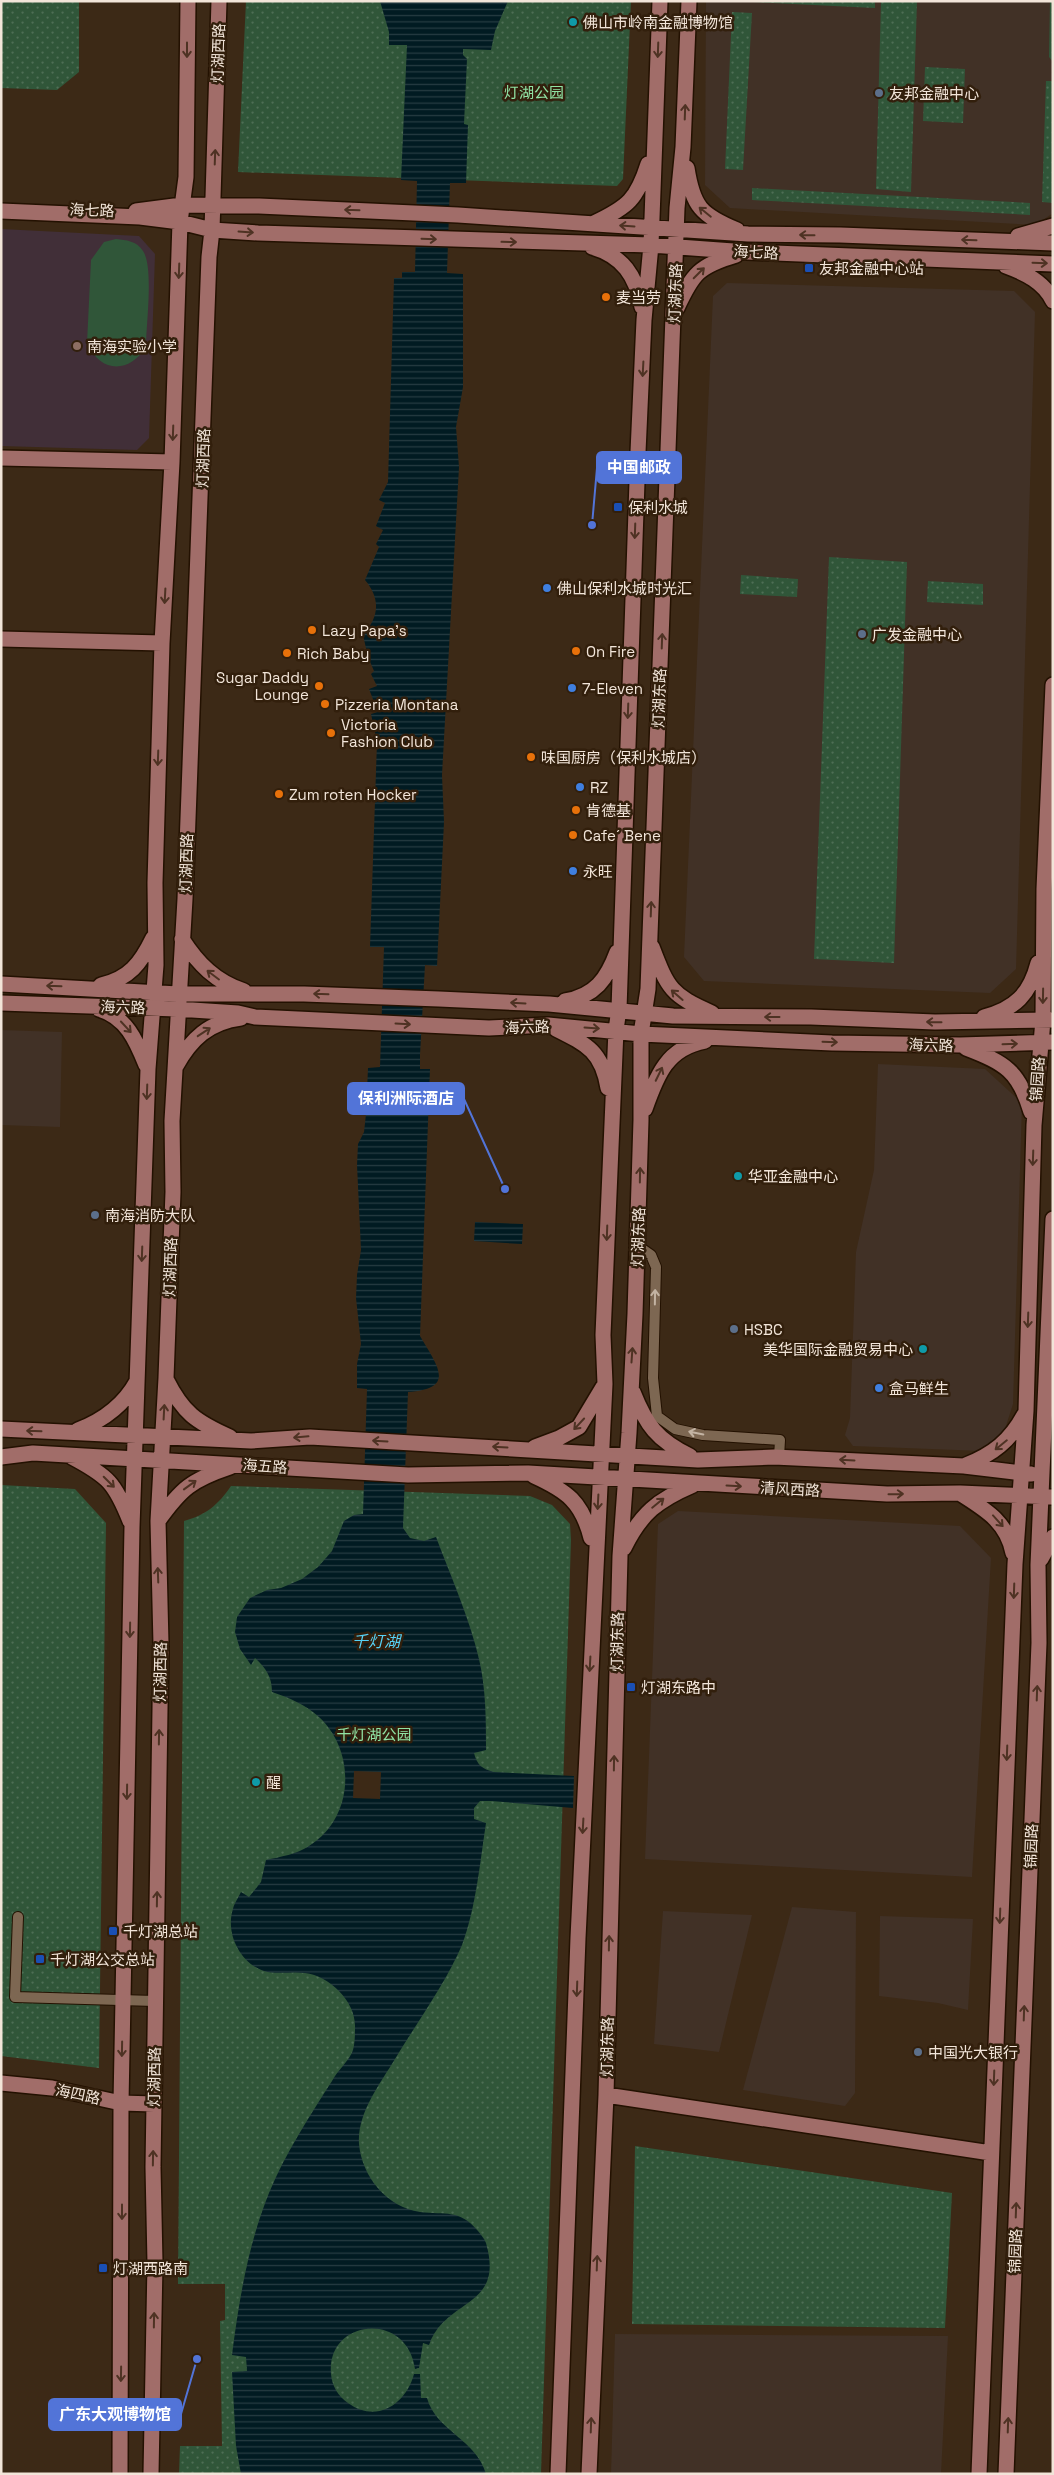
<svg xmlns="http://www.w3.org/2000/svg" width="1054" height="2475" font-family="'Space Grotesk','Noto Sans SC',sans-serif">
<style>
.commercial{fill:#413126}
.education{fill:#412f38}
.green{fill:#305639}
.park{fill:url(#park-dots)}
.water{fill:url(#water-rules)}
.pier{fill:#3c2916}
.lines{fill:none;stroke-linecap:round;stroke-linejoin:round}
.street-casing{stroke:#231101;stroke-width:12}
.secondary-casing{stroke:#231101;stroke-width:18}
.street{stroke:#7d6752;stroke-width:10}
.secondary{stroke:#a16d69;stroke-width:15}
.oneway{stroke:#4e3223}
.oneway2{stroke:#c3b3a3}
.culture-dot{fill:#0f9aa8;stroke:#321f0c;stroke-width:2}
.service-dot{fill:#5c6f8a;stroke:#321f0c;stroke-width:2}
.transit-dot{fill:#1a4fb4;stroke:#321f0c;stroke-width:2}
.food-dot{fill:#e8710a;stroke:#321f0c;stroke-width:2}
.education-dot{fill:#8d6e63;stroke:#321f0c;stroke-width:2}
.shop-dot{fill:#3f7fe0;stroke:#321f0c;stroke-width:2}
.labels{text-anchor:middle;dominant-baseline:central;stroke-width:5;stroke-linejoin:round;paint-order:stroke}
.poi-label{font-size:15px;fill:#f2e5d9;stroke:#321f0c;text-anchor:start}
.street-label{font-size:15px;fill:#f2e5d9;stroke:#321f0c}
.park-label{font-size:15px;fill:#90e3a4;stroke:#321f0c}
.water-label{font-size:16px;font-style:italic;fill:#56d2f6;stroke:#321f0c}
.leader{fill:none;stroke:#5274d8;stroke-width:2}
.callout-dot{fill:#5274d8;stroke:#321f0c;stroke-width:2}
.callout{fill:#5274d8;stroke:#5274d8;stroke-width:2}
.callout-label{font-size:16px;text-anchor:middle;font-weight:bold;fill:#fff}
</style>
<defs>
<pattern id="park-dots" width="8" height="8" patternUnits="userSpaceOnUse" patternTransform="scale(1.25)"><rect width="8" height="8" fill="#305639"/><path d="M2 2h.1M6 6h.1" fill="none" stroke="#4e6e55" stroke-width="1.8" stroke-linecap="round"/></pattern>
<pattern id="water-rules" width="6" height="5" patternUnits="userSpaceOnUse" patternTransform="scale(1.25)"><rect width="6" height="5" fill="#011b22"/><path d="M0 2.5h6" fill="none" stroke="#263c42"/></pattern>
</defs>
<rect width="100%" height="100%" fill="#3c2916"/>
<path class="commercial" d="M706 1H1053V213L1036 225 730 208 705 185Z
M727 283 1014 291 1035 312 1016 969 990 993 704 981 684 957 713 296Z
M1 1030 62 1032 60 1127 1 1125Z
M878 1064 985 1069 1022 1103 1013 1404 1003 1435 983 1451 853 1446 845 1435 850 1418 856 1252 874 1170Z
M678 1511 960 1526 991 1558 972 1877 645 1859 658 1524Z
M792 1907 856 1912 855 2093 845 2106 743 2090Z
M663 1911 752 1915 719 2052 654 2044Z
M880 1916 973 1919 968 2010 938 2003 879 1996Z
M615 2334 948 2336 941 2474H611Z"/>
<path class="education" d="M1 229 139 236 155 254 149 438 137 450 1 446Z"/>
<path class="green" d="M116 239C126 240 137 241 143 251 154 267 146 325 146 347 129 374 100 373 87 343L91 260 104 242Z"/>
<path class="park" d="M1 1H79V72L57 90 1 88Z
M246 1H631L623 179 617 186 238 172Z
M731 1H875V8Z
M881 1H917L911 192 876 189Z
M1050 1H1053V62L1049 57Z
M732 12 752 13 743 170 725 169Z
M925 67 965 69 963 123 923 121Z
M1046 81H1053V203L1042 202Z
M752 188 1030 203V215L752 200Z
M829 557 907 562 894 963 814 959Z
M741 575 798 579 797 597 740 594Z
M928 581 983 584V605L927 602Z
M1 1485 75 1489 106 1523 99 2068 1 2056Z
M231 1486 530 1496 552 1505 570 1524 571 1540 541 2474H179L180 2446H222L220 2321 225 2320V2284H178L184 1521C206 1515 218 1505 231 1486Z
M635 2146 952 2193 945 2328 632 2324Z"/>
<path class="water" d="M380 1H508L495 31 491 50 463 49V55L467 59 464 124 468 125 466 183H450L447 273 463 274V387L456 427 459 467 442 775 444 822 437 966 425 965 420 1055V1069H430L420 1336C436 1364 458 1389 408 1392L403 1528 410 1538 424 1541 436 1537C451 1577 469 1617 479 1659 486 1689 486 1720 486 1750L474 1753C477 1765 482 1769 494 1772L574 1776 573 1808 491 1801H480L474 1808V1819L486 1823C480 1862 476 1908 462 1945 447 1981 416 2024 395 2059 380 2084 357 2113 359 2144 362 2177 387 2207 420 2212 445 2215 460 2209 478 2231 481 2235 484 2238 486 2243 505 2309 446 2297 429 2345L423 2343 419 2368 415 2369C407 2310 326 2319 331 2374 332 2386 338 2396 348 2403 377 2424 406 2404 414 2374H420L421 2398H427C436 2431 476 2439 486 2474H241L236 2446 232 2372 247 2371 246 2357 232 2355C239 2300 248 2245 269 2193 285 2154 309 2117 332 2081 337 2071 350 2060 353 2050 355 2043 355 2034 355 2027 356 2002 330 1976 305 1973 291 1971 277 1975 264 1971 240 1963 225 1933 233 1909 234 1904 238 1898 241 1892L249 1897 261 1882 266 1860C280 1857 297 1854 309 1846 355 1818 356 1751 319 1717 305 1704 289 1698 272 1692 272 1677 266 1668 255 1658L251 1665 240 1649 235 1632 237 1617 250 1598 267 1590 281 1588 302 1579 318 1567 332 1551 344 1521 354 1515 363 1514 367 1389 357 1388V1364L361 1344 356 1298 357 1275 361 1250 357 1165 358 1144 364 1132 366 1114 368 1068 380 1067 384 947H370L377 742 371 714 378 712 369 689 377 686 371 674 374 671 368 657 363 635C379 617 381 599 365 580L379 547 376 544 383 530 376 526 385 503 379 500 388 482 394 278H402V272H415L417 181 401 180 407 45H389V32Z
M475 1222 523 1224 522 1244 474 1241Z"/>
<path class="pier" d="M354 1771 381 1772 380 1799 353 1798Z"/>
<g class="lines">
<g class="street-casing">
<path id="street" d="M638 1246 651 1255 656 1267 653 1378 657 1416 675 1429 703 1435 780 1440 779 1457
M18 1917 15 1997 155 2001"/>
</g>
<g class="secondary-casing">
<path id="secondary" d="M687 168C693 207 701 215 737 230
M1 211 140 217 180 222 212 230 258 233 651 245 747 252 1053 264
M136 211 182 205 259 206 458 215 748 234 840 235 1053 243
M594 223C628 207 637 199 648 164
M1018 236 1053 226
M592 247C623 256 636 276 642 307
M1006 266C1025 273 1044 282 1053 301
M677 308C693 273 699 266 736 255
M1 458 172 462
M1 639 162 643
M182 939C198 964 216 982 244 991
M652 947C668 989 671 995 712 1013
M1 984 178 994H304L439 999 549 1004 673 1016 811 1017 935 1022 1051 1020
M101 985C129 979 141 963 153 938
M565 1001C595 996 607 979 617 952
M1 1003 177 1009 238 1013 255 1017 489 1028 548 1025 641 1034 832 1043 960 1045 1053 1042
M99 1009C126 1017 136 1040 146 1065
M984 1017C1015 1009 1030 994 1038 963
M556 1029C588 1045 602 1052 608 1088
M966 1048C1005 1063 1019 1071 1031 1112
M176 1066C191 1039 209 1022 241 1018
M645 1109C657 1075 667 1048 705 1041
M166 1379C183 1413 196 1422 230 1437
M633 1392C646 1425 657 1440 690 1456
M1 1429 251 1441 310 1437 698 1460 774 1457 964 1466 1031 1474
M78 1430C104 1420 124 1405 137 1381
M535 1447 559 1438 579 1427 603 1387
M1 1457 33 1453 408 1475 528 1473 887 1494 960 1493 1053 1497
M72 1457C108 1476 115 1483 130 1521
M966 1465C993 1454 1010 1441 1024 1415
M534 1476C567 1491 582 1502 591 1538
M961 1494C986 1510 1007 1522 1013 1553
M158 1521C181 1489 191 1480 230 1467
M624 1548C641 1513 658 1500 693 1485
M1041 1559 1053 1537
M1 2083 52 2088 121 2103 154 2104
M606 2095 991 2153
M120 2474 121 2103 132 1527 148 1069 156 965 155 883 162 643 172 462 180 222 186 177 188 1
M151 2474 155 2263 153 2167 161 1644 158 1521 166 1378 173 1192 172 1121 185 899 209 257 212 230 219 1
M558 2474 578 1938 605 1384 603 1335 616 1030 619 1009 638 452 644 320 651 245 660 1
M589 2474 606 2095 620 1556 629 1433 635 1314 641 1120V1034L648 989 677 208 683 147 689 1
M979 2474 1015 1564 1026 1411 1034 1125 1043 1020 1044 889 1053 685
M1006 2474 1039 1643 1038 1565 1053 1219"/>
</g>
<use href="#street" class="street"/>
<use href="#secondary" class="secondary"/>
</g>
<defs><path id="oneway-shaft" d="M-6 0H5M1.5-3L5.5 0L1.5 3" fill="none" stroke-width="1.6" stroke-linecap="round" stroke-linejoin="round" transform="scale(1.25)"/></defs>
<g class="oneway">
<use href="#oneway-shaft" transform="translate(187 50) rotate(90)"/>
<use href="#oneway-shaft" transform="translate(658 50) rotate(92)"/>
<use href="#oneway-shaft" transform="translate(685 112) rotate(-88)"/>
<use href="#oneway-shaft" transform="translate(215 157) rotate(-88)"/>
<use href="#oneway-shaft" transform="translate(352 210) rotate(-178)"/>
<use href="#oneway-shaft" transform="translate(705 212) rotate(-141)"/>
<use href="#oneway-shaft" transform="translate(627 226) rotate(-176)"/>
<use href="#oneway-shaft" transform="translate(246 232) rotate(4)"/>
<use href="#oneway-shaft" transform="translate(807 235) rotate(-179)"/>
<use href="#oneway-shaft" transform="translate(429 239) rotate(2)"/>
<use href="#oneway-shaft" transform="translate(969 240) rotate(-178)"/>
<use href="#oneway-shaft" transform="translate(509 242) rotate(1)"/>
<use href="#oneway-shaft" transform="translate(1040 263) rotate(2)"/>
<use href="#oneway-shaft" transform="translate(179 271) rotate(92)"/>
<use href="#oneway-shaft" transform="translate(699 273) rotate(-45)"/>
<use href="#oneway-shaft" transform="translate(643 369) rotate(93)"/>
<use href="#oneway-shaft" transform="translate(173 433) rotate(92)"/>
<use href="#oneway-shaft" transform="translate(635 531) rotate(92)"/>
<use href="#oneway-shaft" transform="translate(165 596) rotate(93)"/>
<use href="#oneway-shaft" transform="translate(662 641) rotate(-88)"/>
<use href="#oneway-shaft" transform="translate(628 711) rotate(92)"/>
<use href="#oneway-shaft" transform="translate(158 758) rotate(92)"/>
<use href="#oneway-shaft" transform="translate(651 909) rotate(-88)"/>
<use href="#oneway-shaft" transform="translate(213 975) rotate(-143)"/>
<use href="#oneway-shaft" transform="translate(54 986) rotate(-178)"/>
<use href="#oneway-shaft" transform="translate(321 994) rotate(-178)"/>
<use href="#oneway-shaft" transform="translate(677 995) rotate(-139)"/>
<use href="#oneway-shaft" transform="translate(1043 996) rotate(91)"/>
<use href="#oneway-shaft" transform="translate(518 1003) rotate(-177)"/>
<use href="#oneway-shaft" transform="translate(772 1017) rotate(-180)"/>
<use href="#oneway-shaft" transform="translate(934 1022) rotate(-179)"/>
<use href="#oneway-shaft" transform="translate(403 1024) rotate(3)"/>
<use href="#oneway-shaft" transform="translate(126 1027) rotate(47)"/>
<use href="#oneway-shaft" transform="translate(592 1028) rotate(4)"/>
<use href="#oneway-shaft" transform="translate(204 1032) rotate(-33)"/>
<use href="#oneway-shaft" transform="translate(830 1042) rotate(2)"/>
<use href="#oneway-shaft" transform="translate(1010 1044) rotate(-2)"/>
<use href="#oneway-shaft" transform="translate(659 1074) rotate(-64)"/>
<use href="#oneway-shaft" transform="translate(147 1092) rotate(92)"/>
<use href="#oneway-shaft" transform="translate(1033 1158) rotate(92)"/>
<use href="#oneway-shaft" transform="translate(640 1175) rotate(-89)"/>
<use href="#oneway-shaft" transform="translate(607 1233) rotate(92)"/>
<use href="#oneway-shaft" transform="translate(142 1254) rotate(92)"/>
<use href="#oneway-shaft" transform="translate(1028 1320) rotate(92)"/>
<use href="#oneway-shaft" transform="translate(632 1355) rotate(-86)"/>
<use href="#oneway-shaft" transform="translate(164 1412) rotate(-87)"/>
<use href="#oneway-shaft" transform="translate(579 1424) rotate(133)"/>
<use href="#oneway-shaft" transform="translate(34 1431) rotate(-178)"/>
<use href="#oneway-shaft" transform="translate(301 1437) rotate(175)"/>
<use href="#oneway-shaft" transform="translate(380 1441) rotate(-177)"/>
<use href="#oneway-shaft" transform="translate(1001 1445) rotate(141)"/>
<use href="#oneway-shaft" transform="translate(500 1447) rotate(-177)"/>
<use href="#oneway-shaft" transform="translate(847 1460) rotate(-177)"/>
<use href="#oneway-shaft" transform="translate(109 1482) rotate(45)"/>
<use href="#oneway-shaft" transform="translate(190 1485) rotate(-36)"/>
<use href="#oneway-shaft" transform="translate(734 1486) rotate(3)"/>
<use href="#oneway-shaft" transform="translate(896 1494) rotate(-1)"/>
<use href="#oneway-shaft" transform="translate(598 1502) rotate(93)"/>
<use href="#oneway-shaft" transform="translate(658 1503) rotate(-39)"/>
<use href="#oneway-shaft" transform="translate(998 1521) rotate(48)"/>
<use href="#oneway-shaft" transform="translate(158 1575) rotate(-92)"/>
<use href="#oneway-shaft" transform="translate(1014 1591) rotate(92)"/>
<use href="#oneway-shaft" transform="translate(130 1630) rotate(91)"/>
<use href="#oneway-shaft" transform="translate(590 1664) rotate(93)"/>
<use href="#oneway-shaft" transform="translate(1037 1693) rotate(-88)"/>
<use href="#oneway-shaft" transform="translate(159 1737) rotate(-89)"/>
<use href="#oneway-shaft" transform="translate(1007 1753) rotate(92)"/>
<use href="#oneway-shaft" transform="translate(614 1763) rotate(-89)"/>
<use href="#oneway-shaft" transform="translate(127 1792) rotate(91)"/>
<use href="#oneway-shaft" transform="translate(583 1826) rotate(93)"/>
<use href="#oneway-shaft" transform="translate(157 1899) rotate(-89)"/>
<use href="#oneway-shaft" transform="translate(1000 1916) rotate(92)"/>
<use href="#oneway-shaft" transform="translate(609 1943) rotate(-89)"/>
<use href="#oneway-shaft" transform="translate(577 1989) rotate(92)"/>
<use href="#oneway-shaft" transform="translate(1024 2013) rotate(-88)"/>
<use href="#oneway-shaft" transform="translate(122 2049) rotate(91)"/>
<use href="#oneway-shaft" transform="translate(994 2078) rotate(92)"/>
<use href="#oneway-shaft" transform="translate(153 2158) rotate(-89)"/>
<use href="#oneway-shaft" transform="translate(1016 2210) rotate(-88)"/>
<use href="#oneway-shaft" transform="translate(122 2212) rotate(90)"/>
<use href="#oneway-shaft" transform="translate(597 2263) rotate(-88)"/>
<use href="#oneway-shaft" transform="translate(154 2320) rotate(-89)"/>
<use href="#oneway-shaft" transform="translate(121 2374) rotate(91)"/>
<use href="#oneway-shaft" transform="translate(591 2425) rotate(-88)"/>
<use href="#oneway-shaft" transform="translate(1008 2425) rotate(-88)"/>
</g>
<g class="oneway2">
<use href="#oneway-shaft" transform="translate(655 1297) rotate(-89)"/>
<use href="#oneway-shaft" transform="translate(696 1433) rotate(-168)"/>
</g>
<g class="culture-dot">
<circle cx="573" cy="22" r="5"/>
<circle cx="738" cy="1176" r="5"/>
<circle cx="923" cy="1349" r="5"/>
<circle cx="256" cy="1782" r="5"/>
</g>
<g class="service-dot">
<circle cx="879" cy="93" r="5"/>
<circle cx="862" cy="634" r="5"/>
<circle cx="95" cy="1215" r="5"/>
<circle cx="734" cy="1329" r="5"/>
<circle cx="918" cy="2052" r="5"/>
</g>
<g class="transit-dot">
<rect x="804" y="263" width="10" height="10" rx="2.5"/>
<rect x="613" y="502" width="10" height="10" rx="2.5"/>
<rect x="626" y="1682" width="10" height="10" rx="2.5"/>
<rect x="108" y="1926" width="10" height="10" rx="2.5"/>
<rect x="35" y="1954" width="10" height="10" rx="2.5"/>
<rect x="98" y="2263" width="10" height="10" rx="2.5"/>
</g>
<g class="food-dot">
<circle cx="606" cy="297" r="5"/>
<circle cx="312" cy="630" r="5"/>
<circle cx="576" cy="651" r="5"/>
<circle cx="287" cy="653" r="5"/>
<circle cx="319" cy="686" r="5"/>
<circle cx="325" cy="704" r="5"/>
<circle cx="331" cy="733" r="5"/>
<circle cx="531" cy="757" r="5"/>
<circle cx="279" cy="794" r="5"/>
<circle cx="576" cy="810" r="5"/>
<circle cx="573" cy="835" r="5"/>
</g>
<circle class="education-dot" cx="77" cy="346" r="5"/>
<g class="shop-dot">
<circle cx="547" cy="588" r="5"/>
<circle cx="572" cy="688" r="5"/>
<circle cx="580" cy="787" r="5"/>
<circle cx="573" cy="871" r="5"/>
<circle cx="879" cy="1388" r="5"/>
</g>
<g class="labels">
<g class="poi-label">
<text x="583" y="22">佛山市岭南金融博物馆</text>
<text x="889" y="93">友邦金融中心</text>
<text x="819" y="268">友邦金融中心站</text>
<text x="616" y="297">麦当劳</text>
<text x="87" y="346">南海实验小学</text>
<text x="628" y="507">保利水城</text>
<text x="557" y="588">佛山保利水城时光汇</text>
<text x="322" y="630">Lazy Papa's</text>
<text x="872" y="634">广发金融中心</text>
<text x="586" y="651">On Fire</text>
<text x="297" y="653">Rich Baby</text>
<text x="309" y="677" text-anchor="end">Sugar Daddy<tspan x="309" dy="17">Lounge</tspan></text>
<text x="582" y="688">7-Eleven</text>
<text x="335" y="704">Pizzeria Montana</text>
<text x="341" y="724">Victoria<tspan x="341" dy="17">Fashion Club</tspan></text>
<text x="541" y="757">味国厨房（保利水城店）</text>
<text x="590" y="787">RZ</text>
<text x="289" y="794">Zum roten Hocker</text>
<text x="586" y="810">肯德基</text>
<text x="583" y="835">Cafe´ Bene</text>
<text x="583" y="871">永旺</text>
<text x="748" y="1176">华亚金融中心</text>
<text x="105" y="1215">南海消防大队</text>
<text x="744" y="1329">HSBC</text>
<text x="913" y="1349" text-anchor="end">美华国际金融贸易中心</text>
<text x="889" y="1388">盒马鲜生</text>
<text x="641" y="1687">灯湖东路中</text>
<text x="266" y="1782">醒</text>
<text x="123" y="1931">千灯湖总站</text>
<text x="50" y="1959">千灯湖公交总站</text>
<text x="928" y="2052">中国光大银行</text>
<text x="113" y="2268">灯湖西路南</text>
</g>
<g class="street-label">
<text transform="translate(218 53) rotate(-88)">灯湖西路</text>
<text transform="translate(92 210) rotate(2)">海七路</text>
<text transform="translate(756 252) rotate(3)">海七路</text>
<text transform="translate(675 293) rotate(-88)">灯湖东路</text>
<text transform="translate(203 458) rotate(-88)">灯湖西路</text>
<text transform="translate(659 698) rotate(-88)">灯湖东路</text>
<text transform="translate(186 863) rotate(-88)">灯湖西路</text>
<text transform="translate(123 1007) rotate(2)">海六路</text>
<text transform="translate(527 1027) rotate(-2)">海六路</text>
<text transform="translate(931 1045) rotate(2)">海六路</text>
<text transform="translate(1037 1079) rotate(-86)">锦园路</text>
<text transform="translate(638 1237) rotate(-88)">灯湖东路</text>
<text transform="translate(170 1267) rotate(-88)">灯湖西路</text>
<text transform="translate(265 1466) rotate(4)">海五路</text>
<text transform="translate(790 1489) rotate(3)">清风西路</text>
<text transform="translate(617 1642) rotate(-89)">灯湖东路</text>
<text transform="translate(160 1672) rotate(-89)">灯湖西路</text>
<text transform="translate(1031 1846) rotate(-88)">锦园路</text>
<text transform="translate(607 2047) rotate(-89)">灯湖东路</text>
<text transform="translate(154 2077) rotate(-89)">灯湖西路</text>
<text transform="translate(78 2094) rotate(12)">海四路</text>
<text transform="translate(1015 2251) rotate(-88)">锦园路</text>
</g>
<g class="park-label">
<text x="534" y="92">灯湖公园</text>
<text x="374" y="1734">千灯湖公园</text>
</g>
<g class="water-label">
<text x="376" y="1641">千灯湖</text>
</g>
</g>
<path class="leader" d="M592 525L597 468M505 1189L464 1099M197 2359L181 2414"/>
<g class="callout-dot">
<circle cx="592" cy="525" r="5"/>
<circle cx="505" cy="1189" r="5"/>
<circle cx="197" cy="2359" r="5"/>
</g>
<g class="callout">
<rect x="597" y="452" width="84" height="31" rx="5"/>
<rect x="348" y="1083" width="116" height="31" rx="5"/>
<rect x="49" y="2399" width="132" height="31" rx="5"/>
</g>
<g class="callout-label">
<text x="639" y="473">中国邮政</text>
<text x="406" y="1104">保利洲际酒店</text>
<text x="115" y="2420">广东大观博物馆</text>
</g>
<rect width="1054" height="2475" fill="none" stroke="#f2e5d9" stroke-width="5"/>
</svg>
